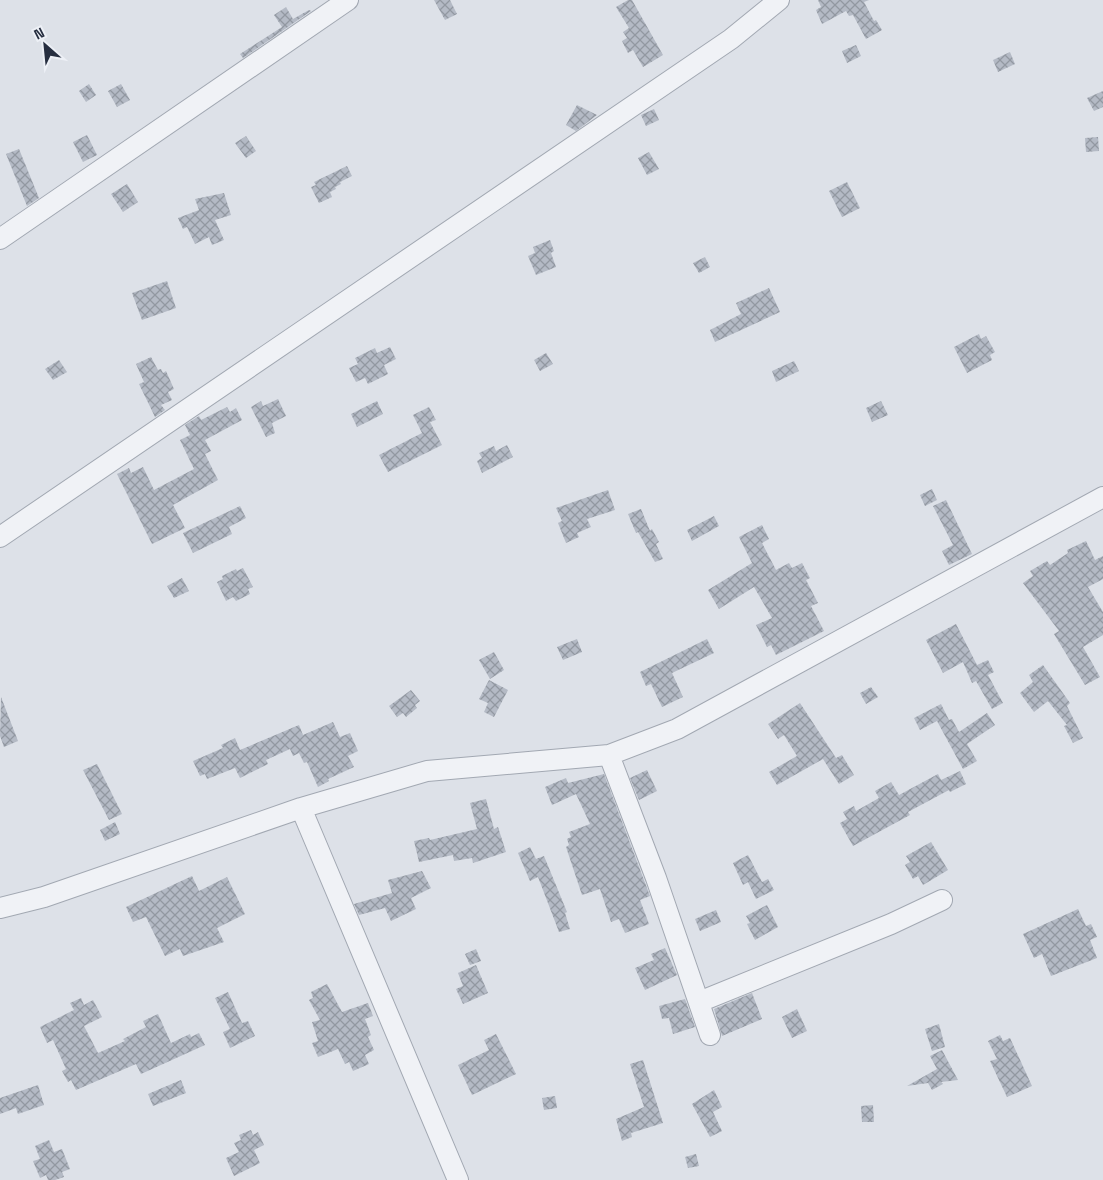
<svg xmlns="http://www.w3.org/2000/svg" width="1103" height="1180" font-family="'Space Grotesk',sans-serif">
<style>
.building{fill:url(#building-cross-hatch)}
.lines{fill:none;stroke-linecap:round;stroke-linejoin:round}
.minor-casing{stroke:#a2a8b2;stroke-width:22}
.minor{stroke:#f0f2f6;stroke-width:20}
</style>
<defs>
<pattern id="building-cross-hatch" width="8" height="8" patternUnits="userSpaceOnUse" patternTransform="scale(1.25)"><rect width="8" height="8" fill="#b4bac5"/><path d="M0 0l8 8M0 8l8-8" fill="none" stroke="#9298a1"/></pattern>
</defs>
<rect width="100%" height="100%" fill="#dde1e8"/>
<path class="building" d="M434 0H450L457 14 445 20Z
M628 0H632L663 55 643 67 633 50 628 53 622 41 627 38 623 32 629 28 616 7Z
M818 0H869L864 2 874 21 876 20 882 30 866 39 853 15 849 16 846 11 822 24 816 10 821 7Z
M286 7 293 19 309 10 311 11 243 58 240 54 282 27 274 15Z
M856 45 861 56 847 63 842 51Z
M1010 52 1015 64 998 72 993 60Z
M89 84 96 95 86 102 79 91Z
M121 84 130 100 117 107 108 91Z
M1103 91V107L1094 111 1087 98Z
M577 105 597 115 576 131 566 125Z
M654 109 659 120 646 126 641 115Z
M87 135 97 155 83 162 73 142Z
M246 136 256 151 246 158 235 143Z
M1098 137 1099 151 1086 152 1085 138Z
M19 149 39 198 27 206 6 154Z
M649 152 659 169 647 175 638 158Z
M347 166 352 176 340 182 341 184 335 187 336 189 330 192 332 197 319 203 311 187 316 185 314 182Z
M847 182 860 208 842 217 829 191Z
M127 184 138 202 123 212 111 194Z
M224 193 231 215 215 220 224 240 212 245 209 237 195 244 187 227 183 229 178 218 199 210 195 199Z
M550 240 554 251 551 253 556 267 536 275 528 256 535 253 533 247Z
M705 257 710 267 699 273 693 263Z
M167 281 176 308 142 320 132 293Z
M769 288 780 312 715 342 710 330 741 314 736 303Z
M979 334 981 339 986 336 995 352 990 355 992 360 967 373 954 347Z
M390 347 396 359 384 365 388 374 368 384 365 378 356 382 349 368 358 364 355 358 375 348 377 353Z
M546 353 553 364 540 371 534 360Z
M151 357 158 370 161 369 163 373 166 371 174 389 168 392 172 400 161 405 165 410 155 417 139 384 144 382 136 364Z
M59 360 67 372 53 380 45 369Z
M794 361 799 371 776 382 772 371Z
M278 399 286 416 272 423 275 433 266 437 251 407 261 401 263 406Z
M377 401 383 414 357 427 351 414Z
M881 401 888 415 872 422 866 408Z
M227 407 230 412 236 408 242 420 205 440 211 451 205 454 218 480 173 505 185 528 152 544 117 474 129 468 131 473 143 467 154 490 194 469 180 440 190 435 185 425 199 416 201 420Z
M429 407 436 420 430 422 442 445 388 472 379 455 422 433 413 415Z
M507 445 513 457 482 473 477 461 482 458 479 453 494 446 496 451Z
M932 489 937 500 925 506 920 495Z
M608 490 615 510 587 519 591 527 577 533 579 537 566 543 558 523 562 521 556 508Z
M946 500 972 554 949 565 942 551 953 545 933 506Z
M240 506 246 518 229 527 232 534 193 553 183 533Z
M641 509 650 531 652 529 659 542 656 544 663 559 655 562 638 532 636 533 628 514Z
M714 516 719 526 692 541 687 530Z
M762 525 769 539 762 543 776 570 789 563 792 568 802 563 810 578 806 580 818 603 811 606 824 631 776 655 771 645 767 647 756 625 772 618 754 587 719 609 708 590 752 563 739 537Z
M1086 541 1095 560 1103 556V579L1088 587 1103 612V635L1083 647 1100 677 1085 685 1054 634 1059 631 1023 583 1033 576 1030 571 1047 561 1050 565 1068 553 1067 550Z
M243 568 253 587 248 589 250 594 236 601 233 597 226 601 217 582 223 579 222 576 236 569 237 571Z
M182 578 189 591 174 598 167 586Z
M956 624 977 665 988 660 994 672 988 675 1003 703 992 709 976 681 972 683 963 662 943 673 926 640Z
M577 639 582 652 563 660 557 647Z
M707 639 714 653 672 673 683 697 662 707 651 684 646 686 640 672Z
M494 652 504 670 490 679 479 660Z
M1043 665 1070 703 1067 706 1083 738 1073 743 1064 726 1067 725 1048 701 1034 712 1020 693 1033 682 1029 675Z
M489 680 508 690 494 717 484 712 488 703 479 699Z
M871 687 878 697 866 704 860 693Z
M411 690 420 701 415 705 417 708 406 717 403 713 397 717 389 706Z
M1 697 18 741 4 747 0 736Z
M800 703 836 758 842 755 854 775 839 784 823 759 777 785 769 772 797 756 784 735 778 739 768 724Z
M941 704 949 720 952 719 959 732 987 713 995 725 967 744 977 761 963 769 937 721 920 730 914 718Z
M333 722 340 737 350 733 358 751 348 756 354 767 328 779 329 781 318 787 307 762 304 763 299 753 293 756 290 749 266 760 268 764 240 778 235 768 207 779 205 774 200 776 193 761 223 748 221 745 235 738 240 750 299 725 303 735Z
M97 764 122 814 109 820 83 770Z
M647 770 657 791 639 800 630 778Z
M960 771 966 784 950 792 949 790 908 812 910 815 853 846 840 823 847 819 843 812 854 806 856 811 879 798 875 791 891 782 899 795 938 774 941 780Z
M604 774 650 896 640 900 649 924 625 933 619 919 611 922 600 889 582 895 566 847 569 845 567 839 571 837 569 832 590 824 576 794 552 805 545 787 566 778 568 783Z
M486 799 494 829 498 827 506 852 473 863 472 858 454 861 453 855 419 862 414 841 429 838 430 840 477 829 470 803Z
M115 822 120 834 105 841 100 830Z
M931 842 948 870 923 885 918 876 913 879 905 865 910 862 906 856Z
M530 847 536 859 544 856 567 912 565 913 570 929 559 932 538 877 530 881 518 853Z
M748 855 762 882 768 879 774 890 756 899 748 882 743 885 733 863Z
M422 871 431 888 411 898 416 909 391 921 385 908 359 915 354 904 392 893 388 880Z
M192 876 199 891 227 877 245 914 217 928 224 942 183 956 180 949 165 956 146 917 133 922 126 907Z
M767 905 778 927 755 940 747 924 750 923 746 916Z
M1078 909 1086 926 1091 924 1097 937 1090 940 1097 958 1051 976 1042 954 1034 958 1023 934Z
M716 910 721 922 700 931 695 919Z
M665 948 677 975 645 990 635 968 654 960 651 954Z
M476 949 481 961 470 965 465 954Z
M476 965 488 993 463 1004 456 989 463 986 458 973Z
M327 984 342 1012 368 1003 373 1016 365 1019 371 1035 368 1037 374 1050 365 1055 369 1064 353 1071 349 1062 345 1064 338 1049 318 1057 312 1043 318 1041 312 1022 320 1020 309 1000 313 998 311 992Z
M228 992 242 1023 248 1021 255 1036 230 1048 223 1032 230 1029 215 998Z
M752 993 762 1019 722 1036 714 1009Z
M81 998 84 1005 93 1000 102 1017 84 1026 98 1053 125 1041 123 1039 146 1027 143 1021 158 1014 171 1043 190 1034 191 1037 199 1033 205 1045 141 1074 136 1064 76 1090 71 1080 68 1082 62 1071 66 1069 53 1040 47 1043 40 1027 74 1010 70 1003Z
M685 999 695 1027 673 1034 669 1018 662 1019 659 1006Z
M797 1009 807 1031 792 1038 782 1017Z
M939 1024 945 1047 932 1051 925 1029Z
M496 1034 516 1074 472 1095 458 1065 489 1050 484 1040Z
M1000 1035 1003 1041 1010 1038 1032 1086 1007 1097 990 1061 997 1059 988 1041Z
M942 1050 958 1080 941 1082 943 1084 932 1090 928 1083 907 1086 937 1069 930 1056Z
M643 1060 663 1123 631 1133 632 1137 622 1141 616 1119 644 1107 630 1064Z
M181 1080 186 1093 153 1106 148 1094Z
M38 1085 44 1105 18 1114 16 1108 0 1114V1098Z
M714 1090 722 1107 713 1112 722 1131 710 1137 692 1104Z
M555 1096 557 1108 544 1110 542 1098Z
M873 1105 874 1122H862L861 1106Z
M251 1130 253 1135 258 1132 264 1145 254 1150 260 1163 234 1176 226 1158 239 1152 234 1143 241 1140 239 1135Z
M49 1140 54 1152 62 1149 70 1169 62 1172 64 1177 55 1180H48L46 1175 40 1178 33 1161 40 1159 35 1146Z
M696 1154 699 1166 688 1168 685 1157Z"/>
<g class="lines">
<g class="minor-casing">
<path id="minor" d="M0 239 348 0
M0 537 731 39 779 0
M609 755 656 878 710 1035
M301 808 458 1180
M0 908 44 897 301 808 427 771 609 755 677 729 1103 497
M699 1002 891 924 942 900"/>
</g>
<use href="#minor" class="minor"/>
</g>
<g transform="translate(45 45) rotate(333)" stroke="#edf0f6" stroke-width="4" paint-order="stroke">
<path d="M0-4L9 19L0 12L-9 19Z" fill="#262e40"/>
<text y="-8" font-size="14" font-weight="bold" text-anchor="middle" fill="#262e40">N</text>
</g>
</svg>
